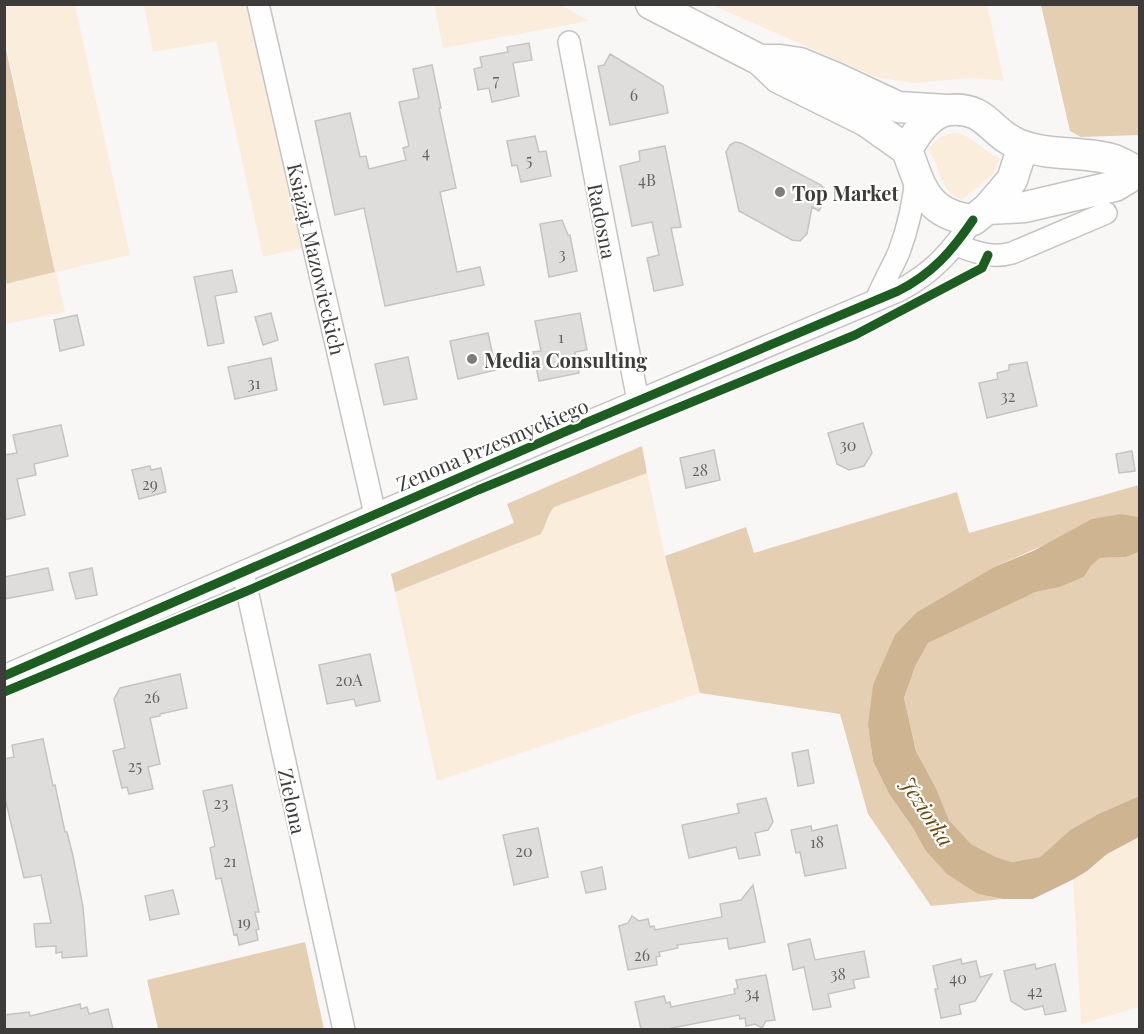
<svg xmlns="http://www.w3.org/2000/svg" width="1144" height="1034" font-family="'Playfair Display',serif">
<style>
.green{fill:#fbeddb}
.forest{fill:#e5cfb3}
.water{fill:#ceb490}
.building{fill:#dedddc;stroke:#c5c4c3;stroke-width:1.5}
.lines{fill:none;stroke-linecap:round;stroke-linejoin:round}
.street-casing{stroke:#c5c4c3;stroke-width:24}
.secondary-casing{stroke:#c5c4c3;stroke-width:33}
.street{stroke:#fefefe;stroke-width:21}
.secondary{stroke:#fefefe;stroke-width:30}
.cycleway-casing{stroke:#fff;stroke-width:13}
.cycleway{stroke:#1b5e20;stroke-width:9}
.poi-dot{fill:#7e7d7c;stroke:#fff;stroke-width:2}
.labels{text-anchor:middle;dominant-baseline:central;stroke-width:4.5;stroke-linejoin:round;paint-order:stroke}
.number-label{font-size:16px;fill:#656463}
.poi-label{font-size:20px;font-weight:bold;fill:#3d3c3b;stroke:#fff;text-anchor:start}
.street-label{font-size:20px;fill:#3d3c3b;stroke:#fff}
.water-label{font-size:21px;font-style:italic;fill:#6e4909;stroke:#fff}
</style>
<rect width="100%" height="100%" fill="#f8f7f6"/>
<path class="green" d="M5 5H75L130 255 56 272 65 312 5 324V284L55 272 5 40Z
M144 5H253L307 247 263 257 216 41 153 52Z
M434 5H561L589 21 443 48Z
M712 5H987L1004 81 973 78 912 83 876 77Z
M951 133C974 133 980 151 1000 158L994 173 962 200C937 190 943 168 928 150L937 139Z
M647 473 665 556 700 693 437 781 395 592 540 534C546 525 548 516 554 507Z
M1139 837V1007L1081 1024 1073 879 1087 871 1107 854Z"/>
<path class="forest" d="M1041 5H1139V135L1081 137 1070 131Z
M4 40 55 272 5 284H4Z
M642 446 647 473 554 507C547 516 546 525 541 534L395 592 391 574 514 523 507 504Z
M1139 485V517L1122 514 1060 538 994 567 917 612 868 726 873 761 889 794 913 828 925 850 978 894 1003 899 931 906 868 814 840 714 700 693 665 556 746 527 754 553 957 492 969 533Z
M1139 552V796L1098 814 1070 830 1040 857 1012 862 996 857 971 844 949 820 936 788 916 751 904 698 915 667 928 643 1036 592 1060 587 1084 577 1091 566 1100 558 1126 557Z
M305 942 324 1029H158L147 980Z"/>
<path class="water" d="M1122 514 1139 517V552L1126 557 1100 558 1091 566 1084 577 1060 587 1036 592 928 643 915 667 904 698 916 751 936 788 949 820 971 844 996 857 1012 862 1040 857 1070 830 1098 814 1139 796V837L1107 854 1087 871 1074 879 1033 899H1003L978 894 947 874 925 850 913 828 889 794 873 761 868 726 873 685 895 635 917 612 994 567 1033 551 1092 519Z"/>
<path class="building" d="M529 43 532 60 513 63 519 96 492 102 489 88 478 90 474 69 482 67 480 57 508 52 507 47Z
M610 54 663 86 668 113 610 125 598 66 604 65Z
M432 65 441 108H439L456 188 440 192 457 272 480 267 484 285 385 306 364 208 335 215 315 121 350 113 360 157 366 156 369 169 406 160 403 148 409 146 399 102 419 98 413 69Z
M535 136 539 152 546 151 551 176 521 182 517 165 512 166 507 141Z
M735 142 741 143 821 185 826 190V198L819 211 812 207 807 234 800 241 792 240 739 211 726 152 730 145Z
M665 146 681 227 671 228 683 285 654 291 647 258 659 255 652 222 632 226 620 166 640 161 639 151Z
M562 220 568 235H570L577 271 549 277 540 224Z
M232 270 237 292 215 296 224 343 208 346 194 277Z
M271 313 278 340 263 345 255 317Z
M580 313 587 350 575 352 579 373 539 381 533 352 541 351 535 321Z
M77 315 84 345 60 351 54 320Z
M488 333 496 370 458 379 450 341Z
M408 357 417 399 384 405 375 364Z
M271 358 277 390 235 399 228 367Z
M1027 362 1037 406 987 418 979 383 998 379 997 373 1009 370V365Z
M863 423 872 453 864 466 849 470 837 464 828 433Z
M61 425 68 456 34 464 36 475 17 479 25 515 4 520V455L17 453 13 435Z
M714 450 720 480 686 488 680 458Z
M1132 451 1135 471 1119 473 1116 454Z
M150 466 151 470 161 468 166 492 139 499 132 470Z
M48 568 53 590 4 599V577Z
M92 568 97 595 76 599 69 573Z
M370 654 380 701 356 706 354 699 327 704 319 665Z
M180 674 187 708 160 714V716L150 718 160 764 148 767 153 789 129 794 127 787 122 788 113 751 125 748 114 699 120 688Z
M43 739 53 786 55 785 65 832H67L73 856 83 907 87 956 62 958V952L56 953V946L36 947 34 924 51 923 41 875 24 878 4 794V759L14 757 12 745Z
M808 750 814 783 798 786 792 753Z
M232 785 259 912H255L259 929 256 930 258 940 239 945 237 934 234 935 221 878 216 879 210 848 215 846 203 791Z
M766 798 773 822 768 830 755 833 760 855 739 859 736 847 689 858 682 825 739 813 737 804Z
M837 825 846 868 805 876 800 852 796 853 791 830 811 826 812 831Z
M538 828 548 877 514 885 503 835Z
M602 867 606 889 586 893 581 872Z
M753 885 765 942 729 949 727 938 677 945 678 948 659 952 660 956 656 957 657 965 628 970 619 926 628 923 632 916 639 921 648 919 650 927 654 926 655 930 722 917 720 904 741 900Z
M173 890 179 914 150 920 145 896Z
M810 939 815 960 864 951 869 977 853 980 855 988 828 994 831 1007 813 1010 804 967 793 970 788 944Z
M961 959 962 964 976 961 980 977 992 974 975 1001 959 1005 961 1014 941 1018 935 989H938L933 966Z
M1035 964 1036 969 1055 964 1066 1011 1045 1015 1043 1006 1025 1010 1011 1001 1004 971Z
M766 975 775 1020 766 1021 762 1028 755 1024 746 1026 745 1018 740 1019 739 1015 667 1029H641L635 1002 664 996 666 1003 670 1002 671 1007 735 994 734 989 738 988 736 980Z
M80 1004 81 1009 87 1007 89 1014 108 1009 113 1029H4V1015L29 1012 30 1016Z"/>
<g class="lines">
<g class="street-casing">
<path id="street" d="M258 4 375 514
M569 42 638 401
M956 245C975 252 992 259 1012 253L1106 213
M877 298C883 283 892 268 899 252 908 228 914 201 916 175
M243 572 344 1030
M4 676 569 430 898 291C932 274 952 251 973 220"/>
</g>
<g class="secondary-casing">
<path id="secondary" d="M651 4 760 60 779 78 866 121 907 150
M760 60H780L800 63 836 78 898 107 947 110
M1023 146 1012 180 987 209 973 220C927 215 921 188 907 150 916 133 929 113 949 110 987 106 990 134 1020 145 1049 156 1082 151 1111 159 1119 161 1128 167 1136 171
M987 209 1025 207 1115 186 1140 171"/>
</g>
<use href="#street" class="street"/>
<use href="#secondary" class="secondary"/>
<g class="cycleway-casing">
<path id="cycleway" d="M4 676 569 430 898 291C932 274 952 251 973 220
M4 692 247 591 478 490 855 335 982 268 988 255"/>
</g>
<use href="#cycleway" class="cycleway"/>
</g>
<g class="poi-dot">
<circle cx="780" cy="192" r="6"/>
<circle cx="472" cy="359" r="6"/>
</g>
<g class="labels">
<g class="number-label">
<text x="496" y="79">7</text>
<text x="634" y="94">6</text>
<text x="426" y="151">4</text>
<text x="529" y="159">5</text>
<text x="647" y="179">4B</text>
<text x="562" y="253">3</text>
<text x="561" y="336">1</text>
<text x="254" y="382">31</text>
<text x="1008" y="395">32</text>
<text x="848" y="444">30</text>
<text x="700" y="469">28</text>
<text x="150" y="483">29</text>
<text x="349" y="679">20A</text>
<text x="152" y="696">26</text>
<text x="135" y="765">25</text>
<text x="221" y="802">23</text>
<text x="817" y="841">18</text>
<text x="524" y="850">20</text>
<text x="230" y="860">21</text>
<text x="244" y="921">19</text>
<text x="642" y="954">26</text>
<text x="838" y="973">38</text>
<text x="958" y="977">40</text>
<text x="1035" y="990">42</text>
<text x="752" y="992">34</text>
</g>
<g class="poi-label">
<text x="792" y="192">Top Market</text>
<text x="484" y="359">Media Consulting</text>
</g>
<g class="street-label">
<text transform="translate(603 221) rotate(79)">Radosna</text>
<text transform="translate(317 259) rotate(77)">Książąt Mazowieckich</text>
<text transform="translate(492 444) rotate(-23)">Zenona Przesmyckiego</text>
<text transform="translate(293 801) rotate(78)">Zielona</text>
</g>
<g class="water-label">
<text transform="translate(928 811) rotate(57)">Jeziorka</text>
</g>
</g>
<rect width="1144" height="1034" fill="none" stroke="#3d3c3b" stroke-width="12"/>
</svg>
